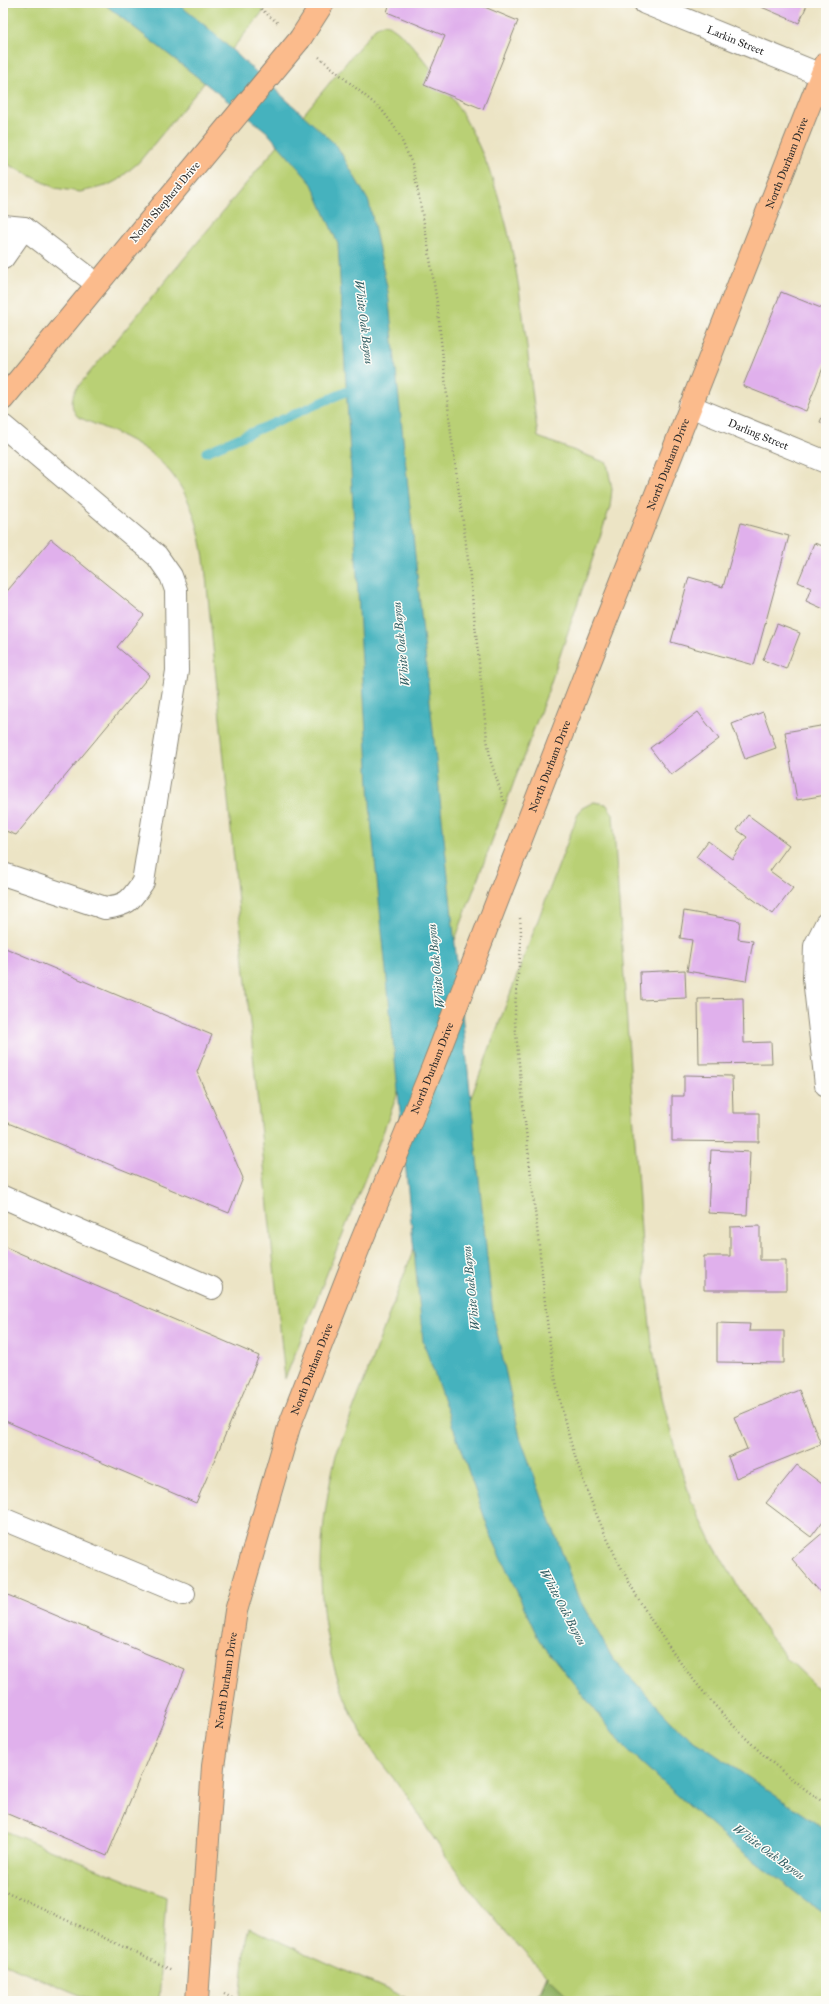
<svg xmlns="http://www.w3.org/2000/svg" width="829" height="2004" font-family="'IM FELL Great Primer',serif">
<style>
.green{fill:#b9d075;stroke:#727e50}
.forest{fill:#92b266;stroke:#5e6e48}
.water{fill:#44b2be;stroke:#386e74}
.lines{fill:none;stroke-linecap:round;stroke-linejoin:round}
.stream{stroke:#44b2be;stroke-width:9}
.building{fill:#e0b0ec}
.minor-casing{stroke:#8c8878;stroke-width:24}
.major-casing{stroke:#8c8878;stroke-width:24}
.path{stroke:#8c8878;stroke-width:2.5;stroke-dasharray:1 3;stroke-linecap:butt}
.minor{stroke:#fff;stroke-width:22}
.major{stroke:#fbbb8c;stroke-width:22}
.major-bridge-casing{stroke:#8c8878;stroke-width:24;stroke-linecap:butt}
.major-bridge{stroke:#fbbb8c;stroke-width:22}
.labels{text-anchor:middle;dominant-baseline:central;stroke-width:3;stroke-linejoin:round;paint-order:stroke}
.street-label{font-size:11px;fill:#2b2b2b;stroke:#fdfcf7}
.water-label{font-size:12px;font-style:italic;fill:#356166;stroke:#fdfcf7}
</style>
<rect width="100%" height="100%" fill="#fdfcf7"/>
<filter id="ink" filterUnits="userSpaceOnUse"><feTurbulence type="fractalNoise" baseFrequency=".025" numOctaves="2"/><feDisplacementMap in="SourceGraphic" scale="8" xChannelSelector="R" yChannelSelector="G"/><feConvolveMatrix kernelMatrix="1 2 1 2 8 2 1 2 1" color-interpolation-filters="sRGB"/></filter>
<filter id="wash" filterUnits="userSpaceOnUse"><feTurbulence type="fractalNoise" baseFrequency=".012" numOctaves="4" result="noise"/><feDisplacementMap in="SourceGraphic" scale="16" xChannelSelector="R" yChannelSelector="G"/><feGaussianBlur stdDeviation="0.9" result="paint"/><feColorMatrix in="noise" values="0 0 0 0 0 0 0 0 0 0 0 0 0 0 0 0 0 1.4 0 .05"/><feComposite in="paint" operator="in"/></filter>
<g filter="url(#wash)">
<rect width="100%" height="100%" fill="#ece4c5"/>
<path class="green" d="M3 3H270L139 162 118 180 106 186 80 192 55 188 3 162Z
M383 24C396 24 415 49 423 59 519 171 519 298 538 437L607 463 612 489 610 507 548 691 381 1138 285 1379 205 566C199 516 183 471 137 444 119 433 98 426 78 417 70 408 71 399 76 389L375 28Z
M594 802 606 804 613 814 643 1260 652 1344 662 1397 675 1449 691 1500 711 1541 758 1620 785 1656 826 1696V2001H535L546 1975C505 1934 467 1888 435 1840 424 1825 416 1809 406 1794 393 1777 379 1762 368 1744 313 1652 312 1556 336 1455L578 814 582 808Z
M3 1830 166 1897 159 2001H94L3 1963Z
M249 1928 413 2001H240L246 1940Z"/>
<path class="forest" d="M547 1975V1976L573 2001H535Z"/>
<path class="water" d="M103 3H177L208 28 337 146 369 202 388 292 493 1315 520 1437 578 1597 613 1659 682 1732 826 1830V1916L725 1838 627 1750 539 1640 490 1533 423 1341 371 820 338 244 312 184 266 131Z"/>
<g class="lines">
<path class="stream" d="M206 452 357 387"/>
</g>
<g id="blocks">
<path class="building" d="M390 3H475L518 21 483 109 424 85 445 36 387 12Z
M752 3H808L799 23Z
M781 292 826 310V360L806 411 743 386Z
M826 408V425L820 422Z
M741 523 789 536 754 665 671 642 689 577 723 587Z
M51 539 144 615 117 647 150 675 16 835 3 830V596Z
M814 543 826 547V610L806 601 811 588 798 582Z
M777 624 800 633 786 669 763 660Z
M698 712 719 739 671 775 650 748Z
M763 712 776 748 745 759 732 724Z
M826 725V795L797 800 785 732Z
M748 815 789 845 770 871 793 888 773 914 696 857 708 841 732 859 747 837 737 830Z
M684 911 740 921 738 939 753 941 746 981 687 971 692 940 680 938Z
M3 947 212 1035 197 1072 243 1178 229 1213 3 1121Z
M685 970 686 998 641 1000 640 972Z
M743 998 744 1043 771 1042 772 1063 699 1064 698 999Z
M684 1075 732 1076 733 1113H759V1142L672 1141V1096H684Z
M711 1150 750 1152 747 1215 708 1213Z
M760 1226V1260H786V1290H704V1256H730V1227Z
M3 1246 259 1356 196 1503 3 1420Z
M717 1323 750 1324 749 1331H784V1363L717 1362Z
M799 1390 821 1444 736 1478 728 1457 747 1449 734 1417Z
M797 1465 826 1487V1517L811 1537 766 1503Z
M826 1530V1599L792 1559Z
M3 1593 185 1670 107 1856 3 1812Z"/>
</g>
</g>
<g filter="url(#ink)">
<use href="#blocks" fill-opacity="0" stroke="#8c8878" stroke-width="1"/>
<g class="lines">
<g class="minor-casing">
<g id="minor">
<path id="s1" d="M645 3 826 77"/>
<path d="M3 226 24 228"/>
<path d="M3 258 24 228 97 284"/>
<path id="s2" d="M690 406 826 462"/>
<path d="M3 426 157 556 171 576 176 590 177 671 143 882C130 901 128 905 105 908L3 874"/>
<path d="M826 924 815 946 814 978 826 1085"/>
<path d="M3 1197 212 1288"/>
<path d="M3 1519 184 1594"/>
</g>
</g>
<g class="major-casing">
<g id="major">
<path d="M300 39 323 3"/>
<path d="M3 399 161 207"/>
<path id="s3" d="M587 669 826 63"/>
</g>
</g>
<path class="path" d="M261 9 279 24
M319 57 382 110 398 132 413 166 427 239 437 303 451 433 469 567 487 739 491 762 505 804
M520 918C524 952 514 987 515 1022 522 1096 530 1170 539 1245 545 1300 549 1356 562 1410 600 1564 693 1714 826 1804
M3 1890 172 1970
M224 1994 238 2001"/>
<use href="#minor" class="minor"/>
<use href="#major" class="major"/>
<g class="major-bridge-casing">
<g id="major-bridge">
<path d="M161 207 300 39"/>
<path id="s4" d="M197 2001 213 1766 236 1611 289 1427 359 1247 432 1069 587 669"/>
</g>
</g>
<use href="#major-bridge" class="major-bridge"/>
</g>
</g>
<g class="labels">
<g class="street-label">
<text stroke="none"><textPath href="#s1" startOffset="98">Larkin Street</textPath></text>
<text stroke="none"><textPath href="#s3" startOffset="544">North Durham Drive</textPath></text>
<text transform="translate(165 202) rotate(-50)">North Shepherd Drive</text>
<text stroke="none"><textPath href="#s2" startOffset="74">Darling Street</textPath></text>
<text stroke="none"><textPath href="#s3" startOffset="220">North Durham Drive</textPath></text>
<text stroke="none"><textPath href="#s4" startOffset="1294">North Durham Drive</textPath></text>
<text stroke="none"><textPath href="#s4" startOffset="970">North Durham Drive</textPath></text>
<text stroke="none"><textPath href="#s4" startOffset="646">North Durham Drive</textPath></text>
<text stroke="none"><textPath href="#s4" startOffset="322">North Durham Drive</textPath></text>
</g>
<g class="water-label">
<text transform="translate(364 322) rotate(83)">White Oak Bayou</text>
<text transform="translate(401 644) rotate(-96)">White Oak Bayou</text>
<text transform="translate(436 966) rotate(-96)">White Oak Bayou</text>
<text transform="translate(471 1288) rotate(-96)">White Oak Bayou</text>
<text transform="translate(563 1607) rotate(62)">White Oak Bayou</text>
<text transform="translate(769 1852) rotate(36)">White Oak Bayou</text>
</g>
</g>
<rect width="829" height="2004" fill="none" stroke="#fdfcf7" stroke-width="16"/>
</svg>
